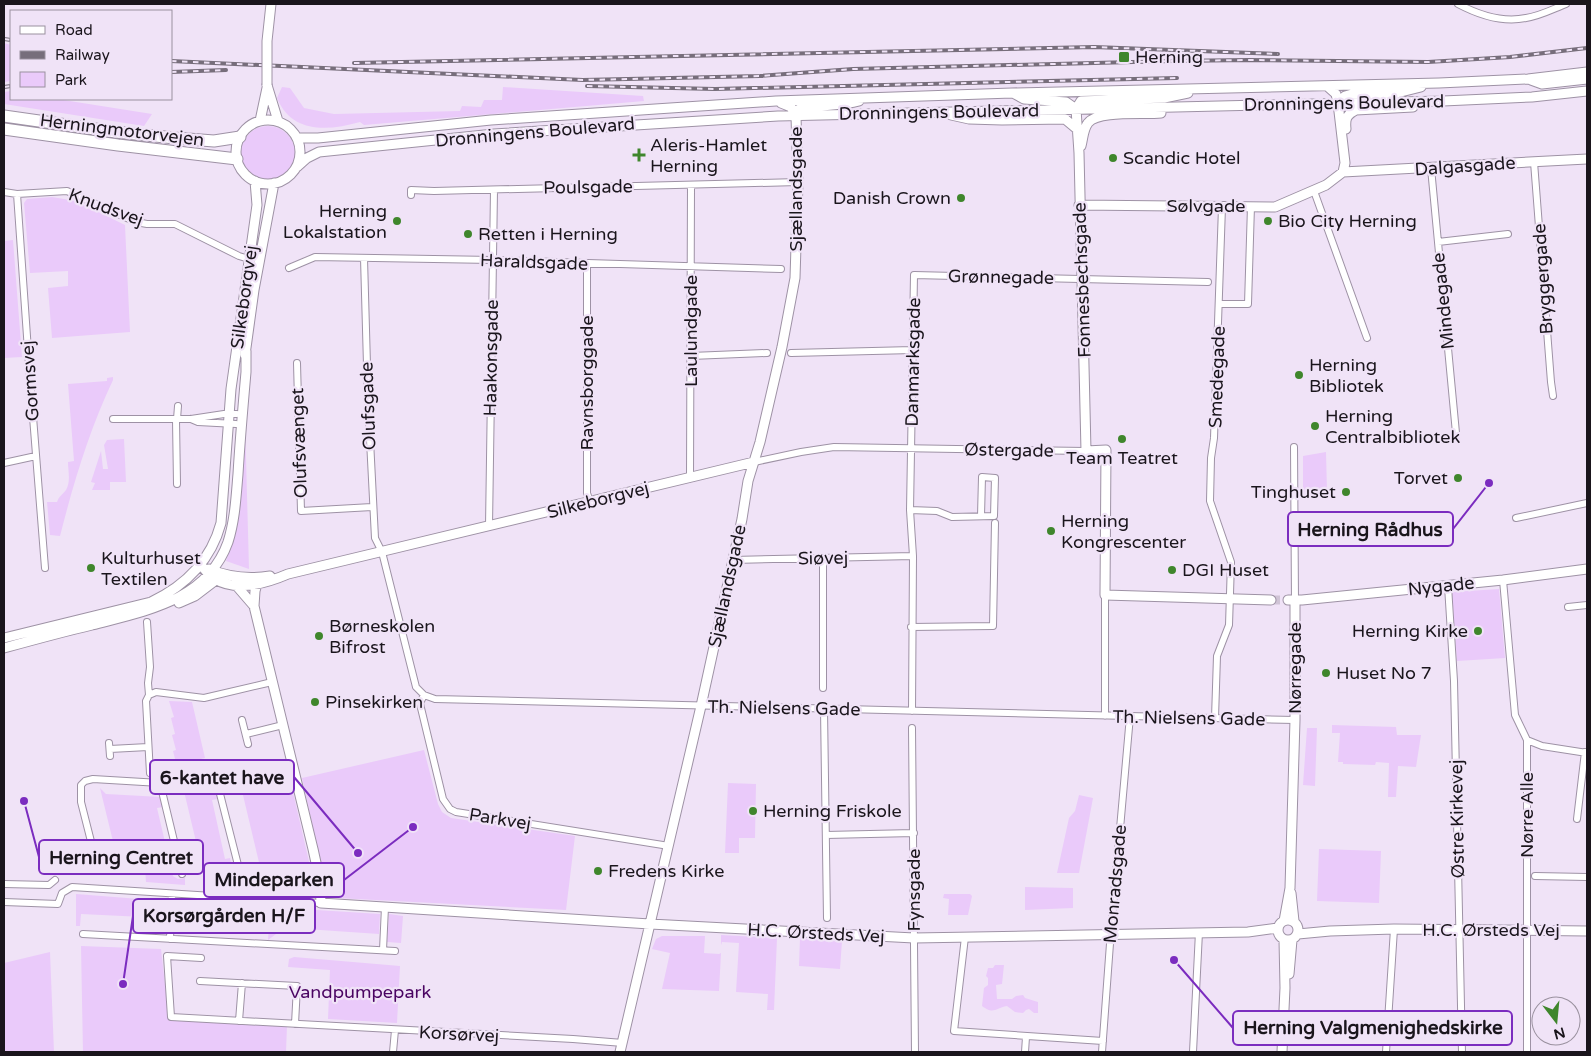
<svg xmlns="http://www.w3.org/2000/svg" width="1591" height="1056" font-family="'Varela Round',sans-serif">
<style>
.green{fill:#eacafa}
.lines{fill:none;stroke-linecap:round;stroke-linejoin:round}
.secondary-tunnel{stroke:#d0c4d6;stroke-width:9;stroke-dasharray:9 4.5;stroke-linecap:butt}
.street-casing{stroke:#9e92a5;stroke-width:8}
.secondary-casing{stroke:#9e92a5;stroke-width:11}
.highway-casing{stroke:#9e92a5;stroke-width:13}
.street{stroke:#fff;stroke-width:6}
.secondary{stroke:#fff;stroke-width:9}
.highway{stroke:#fff;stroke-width:11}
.rail-casing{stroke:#776e7b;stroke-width:4}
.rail{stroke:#f0e3f7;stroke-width:2;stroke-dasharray:5.5;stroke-linecap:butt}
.secondary-bridge-casing{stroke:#9e92a5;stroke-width:11;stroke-linecap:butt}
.secondary-bridge{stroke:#fff;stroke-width:9}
.poi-dot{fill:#3f862c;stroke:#f0e3f7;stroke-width:2}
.labels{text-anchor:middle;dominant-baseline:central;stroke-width:4.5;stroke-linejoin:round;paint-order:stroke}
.poi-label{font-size:18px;fill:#1a151c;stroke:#f0e3f7;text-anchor:start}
.street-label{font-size:18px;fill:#1a151c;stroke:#f0e3f7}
.park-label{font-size:18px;fill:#4a0462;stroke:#f0e3f7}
.leader{fill:none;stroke:#7b2cbf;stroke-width:2}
.callout-dot{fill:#7b2cbf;stroke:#f0e3f7;stroke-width:2}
.callout{fill:#f0e3f7;stroke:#7b2cbf;stroke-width:2}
.callout-label{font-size:19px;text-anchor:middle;font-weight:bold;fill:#1a151c}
</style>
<rect width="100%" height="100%" fill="#f0e3f7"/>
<path class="green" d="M4 43 11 45V81L4 82Z
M282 87 290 88 304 108 334 114 460 111 462 106 481 107 484 100H502L503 87 643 96 644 101 364 125 360 122C328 131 292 134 277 98Z
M11 91V99H57L152 114 144 126 4 104V92Z
M241 153a27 27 0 1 1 54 0a27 27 0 1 1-54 0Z
M52 197 76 201 125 225 130 332 52 338 48 288 68 286V271L30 273 24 203 27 199Z
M13 240 22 357 4 358V241Z
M113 377V380C89 431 74 481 60 536L50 535 47 502H57C59 496 62 495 66 490 71 482 68 470 68 462L74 461 68 384 107 381V378Z
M245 420 249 569 226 561 236 527Z
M124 439 126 482H110V490H92L95 483 91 482 101 451 103 469H108L104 445 107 440Z
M1326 452 1327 491 1303 492V456Z
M1499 589 1505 658 1457 661 1452 592Z
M169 701 192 702 205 758 193 761 192 759 176 763 173 751 176 750 172 735 175 734 171 718 174 717Z
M1332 725 1396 727 1397 735H1421L1416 767 1398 766 1396 797H1388L1389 763 1376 762 1375 765 1343 764V762H1338L1340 733H1332Z
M1307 728H1317L1315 786 1303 785Z
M424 750 438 804 442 812 451 818 575 836 566 910 337 898 324 894V877L302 778Z
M728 783 756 784 755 838H739V853H725Z
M183 787 215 789 218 799 212 800 225 859 230 858 232 869 241 867 246 883 253 886V891L236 889V873L203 871Z
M100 788 106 794 161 797 163 807 157 808 173 876 178 879 185 878V885L146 882 145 867 119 866Z
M292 788 314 883 313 895 293 893 294 876 262 875 242 791Z
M1079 795 1093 798 1079 873H1057L1069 818 1075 811Z
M1319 849 1381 851 1379 903 1317 901Z
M1025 887 1073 888V908L1025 910Z
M76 894 165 901 164 918 81 914 80 926H76Z
M944 894H970L972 896 968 915H948L949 899 943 898Z
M177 901 282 908V914H276V934L268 940 269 926 182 919 180 934 175 933Z
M285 908 380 914 379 934 291 928 293 915H284Z
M389 914 403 916 401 943 387 942Z
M721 935 777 938 774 1010H767L768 994 736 992 739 943 722 942 721 945Z
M662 936H705L704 953 719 954 721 953 719 991 662 989 670 953 652 949 656 939Z
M800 938 842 941 840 969 799 966Z
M81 946 161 949 169 1020 287 1025 286 1052H83Z
M50 952 54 1052H4V963Z
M294 957 400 966 397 1023 328 1019 330 970 288 967 289 959Z
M995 965H1004L1002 984 996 985 997 999H1012L1016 996 1023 995 1025 998 1038 1002V1013H1034L1029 1009 1026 1010 1023 1013 1015 1012 1007 1006C995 1008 994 1015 982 1006L984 988 988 985V978L986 976 988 968H993Z"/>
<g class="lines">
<path class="secondary-tunnel" d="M1271 600H1288"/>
<g class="street-casing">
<path id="street" d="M1458 4C1477 14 1503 23 1526 18 1540 16 1553 9 1566 4
M1534 162 1551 382 1553 396
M1431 168 1456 433
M1314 191 1367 338
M4 192 17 194 67 191 136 222 147 224H175L239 256 252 260
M17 194 30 379 45 568
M411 195V190L434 191 798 182
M1438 242 1508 234
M364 258 368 401 375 538 382 552 416 687 424 695 435 699 1295 720
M587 264V493L590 502
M289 268 315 257 493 260 781 269
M1219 304H1248L1251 206
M791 353 913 350
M691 356 767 353
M297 363 301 511 372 507
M113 419H191L224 414H237
M177 419 178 406
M191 419 198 422 236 424
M176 420 177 484
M1294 447 1295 601
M754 462 801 452 834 447 1086 451
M4 463 36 456
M690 478 691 185
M910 510 937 511 952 517 994 516 995 478 982 477 981 516
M1516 518 1587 503
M489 526 494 190
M823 558V688
M733 560 913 556
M1503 580 1515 715 1527 740V1052
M1448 586 1454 681 1462 1052
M1568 607 1587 605
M147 622 150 667 148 683 149 695
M911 627 993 626 995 523
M424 695 420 703 421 708 443 799 450 809 456 812 669 846
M824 709 827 918
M912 711 913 556 910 510 914 275 1208 282
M1105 716V595
M1215 718 1217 656 1229 625 1231 562 1210 501 1211 458 1214 438 1222 207
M242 720 248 744
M912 728 915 1052
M246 734 283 725
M1527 740 1542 746 1587 753
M109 743 110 756
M110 749 148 747
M150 773 146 701 149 695 156 692 204 698 272 682
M160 783 182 874
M218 786 238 865
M1577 819 1585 752
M826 835 914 833
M98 869 81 802V785L85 781 93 779 160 783 177 781 218 786 297 782
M1535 876 1587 877
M4 884 49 885 55 880
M4 902 58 904 62 893 72 887 321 903
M83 934 395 951
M965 937 954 1031 1103 1041
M170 939 172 894
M383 950 385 907
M201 958 167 956 171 1017 573 1039 623 1043
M200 981 297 986 295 1024
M239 1021 242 983
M393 1052 395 1030
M1025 1052 1026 1037
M1102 1052 1111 930 1130 716
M1193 1052 1199 932
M1386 1052 1394 929"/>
</g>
<g class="secondary-casing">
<path id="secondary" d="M1531 80 1542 84 1587 79
M267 85 278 121
M1013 93 1024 99 1066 102 1076 109
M1338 103 1345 96 1352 94 1397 93 1421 87
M1076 109 1079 153 1086 451 1106 450 1105 595 1271 600
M1076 109 1081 101 1164 98 1188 93
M951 115 969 119 1002 120 1065 119 1077 129
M796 116 799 109C819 104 839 107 859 101
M236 152a32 32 0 1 1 64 0a32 32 0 1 1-64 0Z
M260 121 267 88
M1346 129C1345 119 1346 115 1356 110L1413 107
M297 138H318L491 120 776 101 1012 93 1439 83 1528 79 1587 72
M1081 146C1083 139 1083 129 1088 123 1098 110 1144 115 1161 113
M297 167 307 158 319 152 494 134 778 116 1443 101 1532 97 1587 91
M1343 172 1587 159
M1079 205 1275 207 1326 185 1343 172 1345 163 1338 103 1336 94 1327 86
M245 355 254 290 274 183
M201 565C205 570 209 576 215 579 236 592 267 583 288 574L754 462
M209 569C228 577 250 579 270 576
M235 584 254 606
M257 584 255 591 254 606 313 849 320 881 321 903 650 924 914 938 1248 932 1278 928
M1288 600H1302L1503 580 1587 569
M179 603 195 596 216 580
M4 638 151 602C185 586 211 560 221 523L231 389 257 205 255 181
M4 648C33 640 62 632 92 625 145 611 207 601 228 542 235 520 236 497 238 474 240 440 243 406 246 372V351
M1291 893 1294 921
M1278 930a10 10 0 1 1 20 0a10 10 0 1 1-20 0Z
M1284 921 1290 888 1295 720V601
M1298 934 1330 931 1394 929 1587 931
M1289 974 1292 940
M620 1052 701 706 742 519 748 481 760 442 782 347 795 278 798 182 796 116 791 107 781 103
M1282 1052 1285 988 1284 940"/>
</g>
<g class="highway-casing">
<path id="highway" d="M4 116 116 132 175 138 214 141 240 137
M4 129 118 145 237 159"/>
</g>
<use href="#street" class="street"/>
<use href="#secondary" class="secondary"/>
<use href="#highway" class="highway"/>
<g class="rail-casing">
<path id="rail" d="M4 39 11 40
M171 61 583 80 760 76 853 69 1172 61 1248 60 1428 62 1510 57 1587 48
M354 63 1094 47 1278 54
M171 72 226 70
M587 86 715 89 1177 78
M4 87 11 86"/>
</g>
<use href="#rail" class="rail"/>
<g class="secondary-bridge-casing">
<path id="secondary-bridge" d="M267 85V41L271 4"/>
</g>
<use href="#secondary-bridge" class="secondary-bridge"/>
</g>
<g class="poi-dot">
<rect x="1118" y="51" width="12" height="12" rx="2.5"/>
<path d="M636.5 147.5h5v5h5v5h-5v5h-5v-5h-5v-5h5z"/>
<circle cx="1113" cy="158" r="5"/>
<circle cx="961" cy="198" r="5"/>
<circle cx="397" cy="221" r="5"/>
<circle cx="1268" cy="221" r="5"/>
<circle cx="468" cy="234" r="5"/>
<circle cx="1299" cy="375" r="5"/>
<circle cx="1315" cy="426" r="5"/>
<circle cx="1122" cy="439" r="5"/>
<circle cx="1458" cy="478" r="5"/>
<circle cx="1346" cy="492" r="5"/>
<circle cx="1051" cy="531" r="5"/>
<circle cx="91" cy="568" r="5"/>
<circle cx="1172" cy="570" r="5"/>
<circle cx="1478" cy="631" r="5"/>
<circle cx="319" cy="636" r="5"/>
<circle cx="1326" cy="673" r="5"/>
<circle cx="315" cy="702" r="5"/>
<circle cx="753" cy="811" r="5"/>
<circle cx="598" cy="871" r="5"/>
</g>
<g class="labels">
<g class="poi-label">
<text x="1135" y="57">Herning</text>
<text x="650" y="145">Aleris-Hamlet<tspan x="650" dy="21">Herning</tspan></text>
<text x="1123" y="158">Scandic Hotel</text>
<text x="951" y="198" text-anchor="end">Danish Crown</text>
<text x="387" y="211" text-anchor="end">Herning<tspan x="387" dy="21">Lokalstation</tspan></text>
<text x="1278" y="221">Bio City Herning</text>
<text x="478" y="234">Retten i Herning</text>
<text x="1309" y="365">Herning<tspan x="1309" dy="21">Bibliotek</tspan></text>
<text x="1325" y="416">Herning<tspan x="1325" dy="21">Centralbibliotek</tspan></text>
<text x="1122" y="458" text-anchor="middle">Team Teatret</text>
<text x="1448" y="478" text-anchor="end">Torvet</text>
<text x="1336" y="492" text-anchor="end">Tinghuset</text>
<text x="1061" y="521">Herning<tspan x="1061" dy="21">Kongrescenter</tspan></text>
<text x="101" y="558">Kulturhuset<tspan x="101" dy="21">Textilen</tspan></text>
<text x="1182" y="570">DGI Huset</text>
<text x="329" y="626">Børneskolen<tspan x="329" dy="21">Bifrost</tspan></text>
<text x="1468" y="631" text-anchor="end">Herning Kirke</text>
<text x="1336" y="673">Huset No 7</text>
<text x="325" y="702">Pinsekirken</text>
<text x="763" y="811">Herning Friskole</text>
<text x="608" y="871">Fredens Kirke</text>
</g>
<g class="street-label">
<text transform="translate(1344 103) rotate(-1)">Dronningens Boulevard</text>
<text transform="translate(939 112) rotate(-1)">Dronningens Boulevard</text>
<text transform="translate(122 130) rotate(7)">Herningmotorvejen</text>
<text transform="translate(535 132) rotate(-5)">Dronningens Boulevard</text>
<text transform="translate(1465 166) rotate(-4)">Dalgasgade</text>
<text transform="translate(588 187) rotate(-1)">Poulsgade</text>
<text transform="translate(796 189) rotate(-90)">Sjællandsgade</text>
<text x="1206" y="206">Sølvgade</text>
<text transform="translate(106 207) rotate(20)">Knudsvej</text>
<text transform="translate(534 262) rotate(2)">Haraldsgade</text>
<text transform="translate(1001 277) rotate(1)">Grønnegade</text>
<text transform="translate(1543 279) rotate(-94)">Bryggergade</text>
<text transform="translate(1082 280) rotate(-92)">Fonnesbechsgade</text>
<text transform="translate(244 297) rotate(-82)">Silkeborgvej</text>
<text transform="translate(1443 301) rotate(-96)">Mindegade</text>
<text transform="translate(691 331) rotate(-90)">Laulundgade</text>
<text transform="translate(491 358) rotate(-89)">Haakonsgade</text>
<text transform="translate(913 362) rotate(-89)">Danmarksgade</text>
<text transform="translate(1217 377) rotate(-88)">Smedegade</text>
<text transform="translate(30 381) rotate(-94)">Gormsvej</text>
<text transform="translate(587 383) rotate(-90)">Ravnsborggade</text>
<text transform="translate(368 406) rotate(-92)">Olufsgade</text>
<text transform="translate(299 443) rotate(-92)">Olufsvænget</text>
<text transform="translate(1009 450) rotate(1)">Østergade</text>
<text transform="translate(598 500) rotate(-14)">Silkeborgvej</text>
<text transform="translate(823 558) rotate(-1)">Siøvej</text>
<text transform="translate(727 586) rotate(-78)">Sjællandsgade</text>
<text transform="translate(1441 586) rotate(-6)">Nygade</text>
<text transform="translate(1295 668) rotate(-90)">Nørregade</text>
<text transform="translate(784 708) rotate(1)">Th. Nielsens Gade</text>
<text transform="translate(1189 718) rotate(1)">Th. Nielsens Gade</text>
<text transform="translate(1527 815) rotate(-90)">Nørre Alle</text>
<text transform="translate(500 819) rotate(9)">Parkvej</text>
<text transform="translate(1457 819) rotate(-91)">Østre Kirkevej</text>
<text transform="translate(1115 884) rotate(-85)">Monradsgade</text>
<text transform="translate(914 890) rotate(-90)">Fynsgade</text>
<text x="1491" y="930">H.C. Ørsteds Vej</text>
<text transform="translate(816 933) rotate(3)">H.C. Ørsteds Vej</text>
<text transform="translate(459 1034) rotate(3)">Korsørvej</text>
</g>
<g class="park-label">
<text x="360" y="992">Vandpumpepark</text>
</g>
</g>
<path class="leader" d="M1489 483L1453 529M358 853L294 777M24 801L39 857M413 827L344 880M123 984L133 916M1174 960L1233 1028"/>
<g class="callout-dot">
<circle cx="1489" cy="483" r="5"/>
<circle cx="358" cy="853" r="5"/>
<circle cx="24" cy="801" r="5"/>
<circle cx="413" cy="827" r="5"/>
<circle cx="123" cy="984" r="5"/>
<circle cx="1174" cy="960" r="5"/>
</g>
<g class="callout">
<rect x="1288" y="512" width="165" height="34" rx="5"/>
<rect x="150" y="760" width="144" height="34" rx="5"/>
<rect x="39" y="840" width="164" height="34" rx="5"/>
<rect x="204" y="863" width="140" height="34" rx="5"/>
<rect x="133" y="899" width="182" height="34" rx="5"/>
<rect x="1233" y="1011" width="279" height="34" rx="5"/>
</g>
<g class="callout-label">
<text x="1370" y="536">Herning Rådhus</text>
<text x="222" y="784">6-kantet have</text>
<text x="121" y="864">Herning Centret</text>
<text x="274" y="886">Mindeparken</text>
<text x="224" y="922">Korsørgården H/F</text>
<text x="1373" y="1034">Herning Valgmenighedskirke</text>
</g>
<rect width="1591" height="1056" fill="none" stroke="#1a151c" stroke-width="10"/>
<rect x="10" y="10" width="162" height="90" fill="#f0e3f7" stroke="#9a919f"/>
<rect x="20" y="26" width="25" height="8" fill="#ffffff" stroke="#9a919f"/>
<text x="55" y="35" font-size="15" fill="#1a151c">Road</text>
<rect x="20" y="51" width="25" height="8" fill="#776e7b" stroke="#9a919f"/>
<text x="55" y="60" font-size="15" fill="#1a151c">Railway</text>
<rect x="20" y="72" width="25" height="15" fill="#eacafa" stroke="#9a919f"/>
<text x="55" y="85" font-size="15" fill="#1a151c">Park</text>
<g transform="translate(1556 1021) rotate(164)"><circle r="24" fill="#f0e3f7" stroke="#9a919f"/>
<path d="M0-4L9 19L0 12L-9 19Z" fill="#3f862c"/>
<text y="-8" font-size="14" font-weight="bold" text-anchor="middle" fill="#1a151c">N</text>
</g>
</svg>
